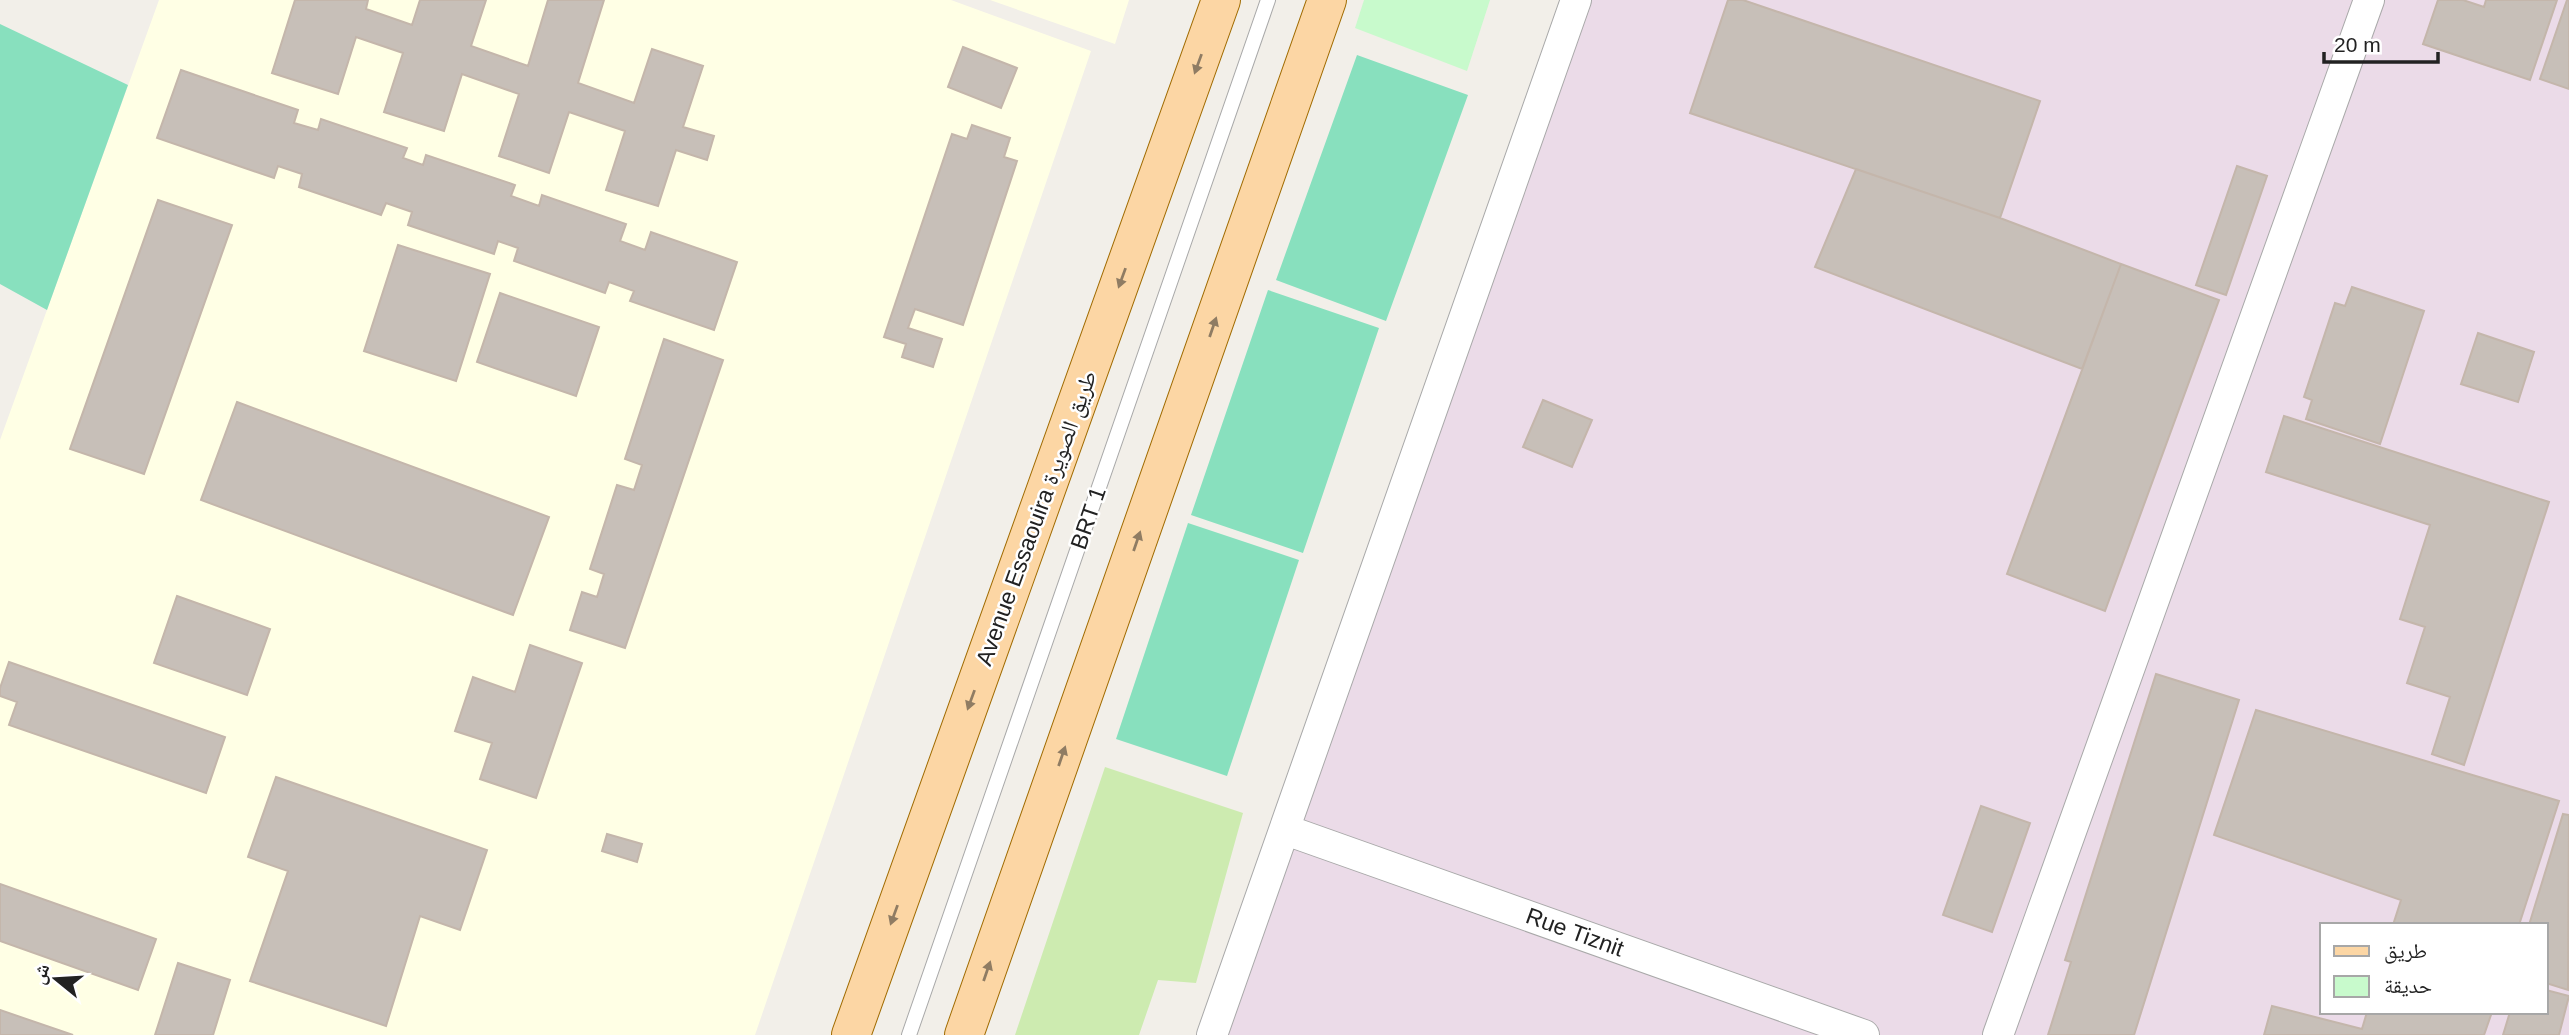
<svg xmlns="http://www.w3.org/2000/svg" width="2569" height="1035" font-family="Arial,'Noto Naskh Arabic',sans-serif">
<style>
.industrial{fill:#ebdbe8;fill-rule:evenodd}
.education{fill:#ffffe5}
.grass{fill:#cdebb0}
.park{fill:#c8facc}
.pitch{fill:#88e0be}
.building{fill:#c7bfb8;stroke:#c4b6ab;stroke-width:2}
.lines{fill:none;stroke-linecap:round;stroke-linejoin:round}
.service-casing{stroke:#a9a9a9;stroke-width:16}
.minor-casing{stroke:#a9a9a9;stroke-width:32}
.primary-casing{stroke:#a06b00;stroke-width:40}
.service{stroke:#fff;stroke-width:14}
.minor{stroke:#fff;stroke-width:30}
.primary{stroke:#fcd6a4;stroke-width:38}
.oneway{fill:#8f7c63}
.labels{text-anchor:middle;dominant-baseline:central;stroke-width:5;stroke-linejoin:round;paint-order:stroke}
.street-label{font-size:23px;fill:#222;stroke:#fff}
</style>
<rect width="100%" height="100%" fill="#f2efe9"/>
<path class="industrial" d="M1588 0H2569V1035H1224ZM2322 925H2546V1012H2322Z"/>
<path class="education" d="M159 0H951L1091 51 755 1035H0V440Z
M990 0H1129L1115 44Z"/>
<path class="grass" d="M1105 767 1243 813 1196 983 1158 980 1139 1035H1015Z"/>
<path class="park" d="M1364 0H1490L1467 71 1355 28Z"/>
<path class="pitch" d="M0 24 128 85 47 310 0 284Z
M1357 55 1468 95 1386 321 1276 280Z
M1268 290 1379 328 1303 553 1191 515Z
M1188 523 1299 560 1227 776 1116 739Z"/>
<path class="building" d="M295 0H368L366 9 412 25 420 0H486L471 46 528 66 548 0H604L578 83 634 103 652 49 703 66 683 127 714 136 707 160 676 150 658 206 606 190 625 131 569 112 549 173 499 156 519 94 462 74 444 131 384 112 403 53 356 37 338 94 272 73Z
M1728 0H1743L2040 101 2000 218 1690 113Z
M2438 0H2463L2484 7 2486 0H2557L2530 80 2423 44Z
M2567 0H2569V89L2540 79Z
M963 47 1017 68 1001 108 948 87Z
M181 70 298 110 294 123 318 130 321 119 407 148 403 158 423 165 426 155 515 185 511 196 539 206 542 195 626 224 620 241 645 250 651 232 737 262 714 330 630 301 634 291 609 282 605 293 514 261 518 248 498 241 494 254 408 225 412 212 386 203 381 215 299 187 302 174 278 166 274 178 157 138Z
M972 125 1010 138 1004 157 1017 161 963 325 915 309 908 328 942 339 933 367 902 357 906 344 884 337 952 134 967 139Z
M2237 166 2267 176 2226 295 2196 285Z
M1856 169 2000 218 2121 264 2082 369 1815 267Z
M158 200 232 225 144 474 70 449Z
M398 245 490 274 456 381 364 351Z
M2121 264 2219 300 2105 611 2007 574Z
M2352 287 2424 311 2380 444 2306 419 2312 400 2304 397 2335 303 2345 306Z
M500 293 599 327 576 396 477 362Z
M2478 333 2534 352 2518 402 2461 384Z
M664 339 723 360 625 648 570 630 582 592 597 597 604 574 590 569 617 485 634 490 642 465 625 459Z
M1543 400 1592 420 1572 467 1523 447Z
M237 402 549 517 513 615 201 500Z
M2284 416 2549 502 2464 765 2432 754 2450 697 2407 683 2425 627 2400 619 2430 525 2266 472Z
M177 596 270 629 247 695 154 663Z
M530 645 582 663 536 798 480 779 492 743 455 731 473 677 515 692Z
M9 662 225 737 206 793 9 725 17 702 0 696V688Z
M2156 674 2239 700 2134 1035H2048L2071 962 2065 960Z
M2256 710 2559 801 2519 925H2393L2401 900 2214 835Z
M276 777 487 850 460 930 420 916 386 1026 250 981 288 871 248 857Z
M1981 806 2030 823 1992 932 1943 915Z
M2563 814 2569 815 2568 990 2546 983V925H2529Z
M607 834 642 844 637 862 602 851Z
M0 884 156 939 138 990 0 941Z
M178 963 230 980 213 1035H155Z
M2546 990 2569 996 2559 1035H2503L2510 1012H2546Z
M2272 1006 2362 1029 2367 1012H2492L2484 1035H2264Z
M0 1010 73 1035H0Z"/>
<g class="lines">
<g class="service-casing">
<path id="service" d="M909 1035 1268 0"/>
</g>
<g class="minor-casing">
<path id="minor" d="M1286 830 1864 1035
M1212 1035 1576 0
M1998 1035 2369 0"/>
</g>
<g class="primary-casing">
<path id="primary" d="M851 1035 1221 0
M964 1035 1327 0"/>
</g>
<use href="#service" class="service"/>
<use href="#minor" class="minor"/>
<use href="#primary" class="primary"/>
</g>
<defs><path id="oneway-solid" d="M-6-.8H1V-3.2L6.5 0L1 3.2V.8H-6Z" transform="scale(1.75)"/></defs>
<g class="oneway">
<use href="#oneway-solid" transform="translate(1198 64) rotate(110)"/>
<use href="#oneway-solid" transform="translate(1122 278) rotate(110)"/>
<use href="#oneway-solid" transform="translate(1213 327) rotate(-71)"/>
<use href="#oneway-solid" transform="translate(1137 541) rotate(-71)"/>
<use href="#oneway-solid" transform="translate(971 700) rotate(110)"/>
<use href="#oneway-solid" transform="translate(1062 756) rotate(-71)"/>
<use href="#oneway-solid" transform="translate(894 915) rotate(110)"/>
<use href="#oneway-solid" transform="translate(987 971) rotate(-71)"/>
</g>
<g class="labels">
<g class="street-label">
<text transform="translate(1036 518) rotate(-70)">Avenue Essaouira طريق الصويرة</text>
<text transform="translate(1088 518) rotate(-71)">BRT 1</text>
<text transform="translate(1575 932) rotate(20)">Rue Tiznit</text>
</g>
</g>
<rect x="2320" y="923" width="228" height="91" fill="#ffffff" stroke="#a7a7a7" stroke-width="2"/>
<rect x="2334" y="946" width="35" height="10" fill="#fcd6a4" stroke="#a7a7a7" stroke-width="2"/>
<text x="2384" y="958" font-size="21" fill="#222222">طريق</text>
<rect x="2334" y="976" width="35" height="21" fill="#c8facc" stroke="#a7a7a7" stroke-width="2"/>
<text x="2384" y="993" font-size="21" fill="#222222">حديقة</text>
<g transform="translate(56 979) rotate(288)" stroke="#ffffff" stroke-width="5" paint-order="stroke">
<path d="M0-5L12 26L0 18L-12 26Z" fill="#222222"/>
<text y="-10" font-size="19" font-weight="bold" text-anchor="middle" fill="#222222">ش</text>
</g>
<path d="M2324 52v10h114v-10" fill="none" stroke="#222222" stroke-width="3.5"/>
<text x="2334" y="52" font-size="21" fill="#222222" stroke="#ffffff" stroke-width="5" paint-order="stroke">20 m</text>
</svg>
